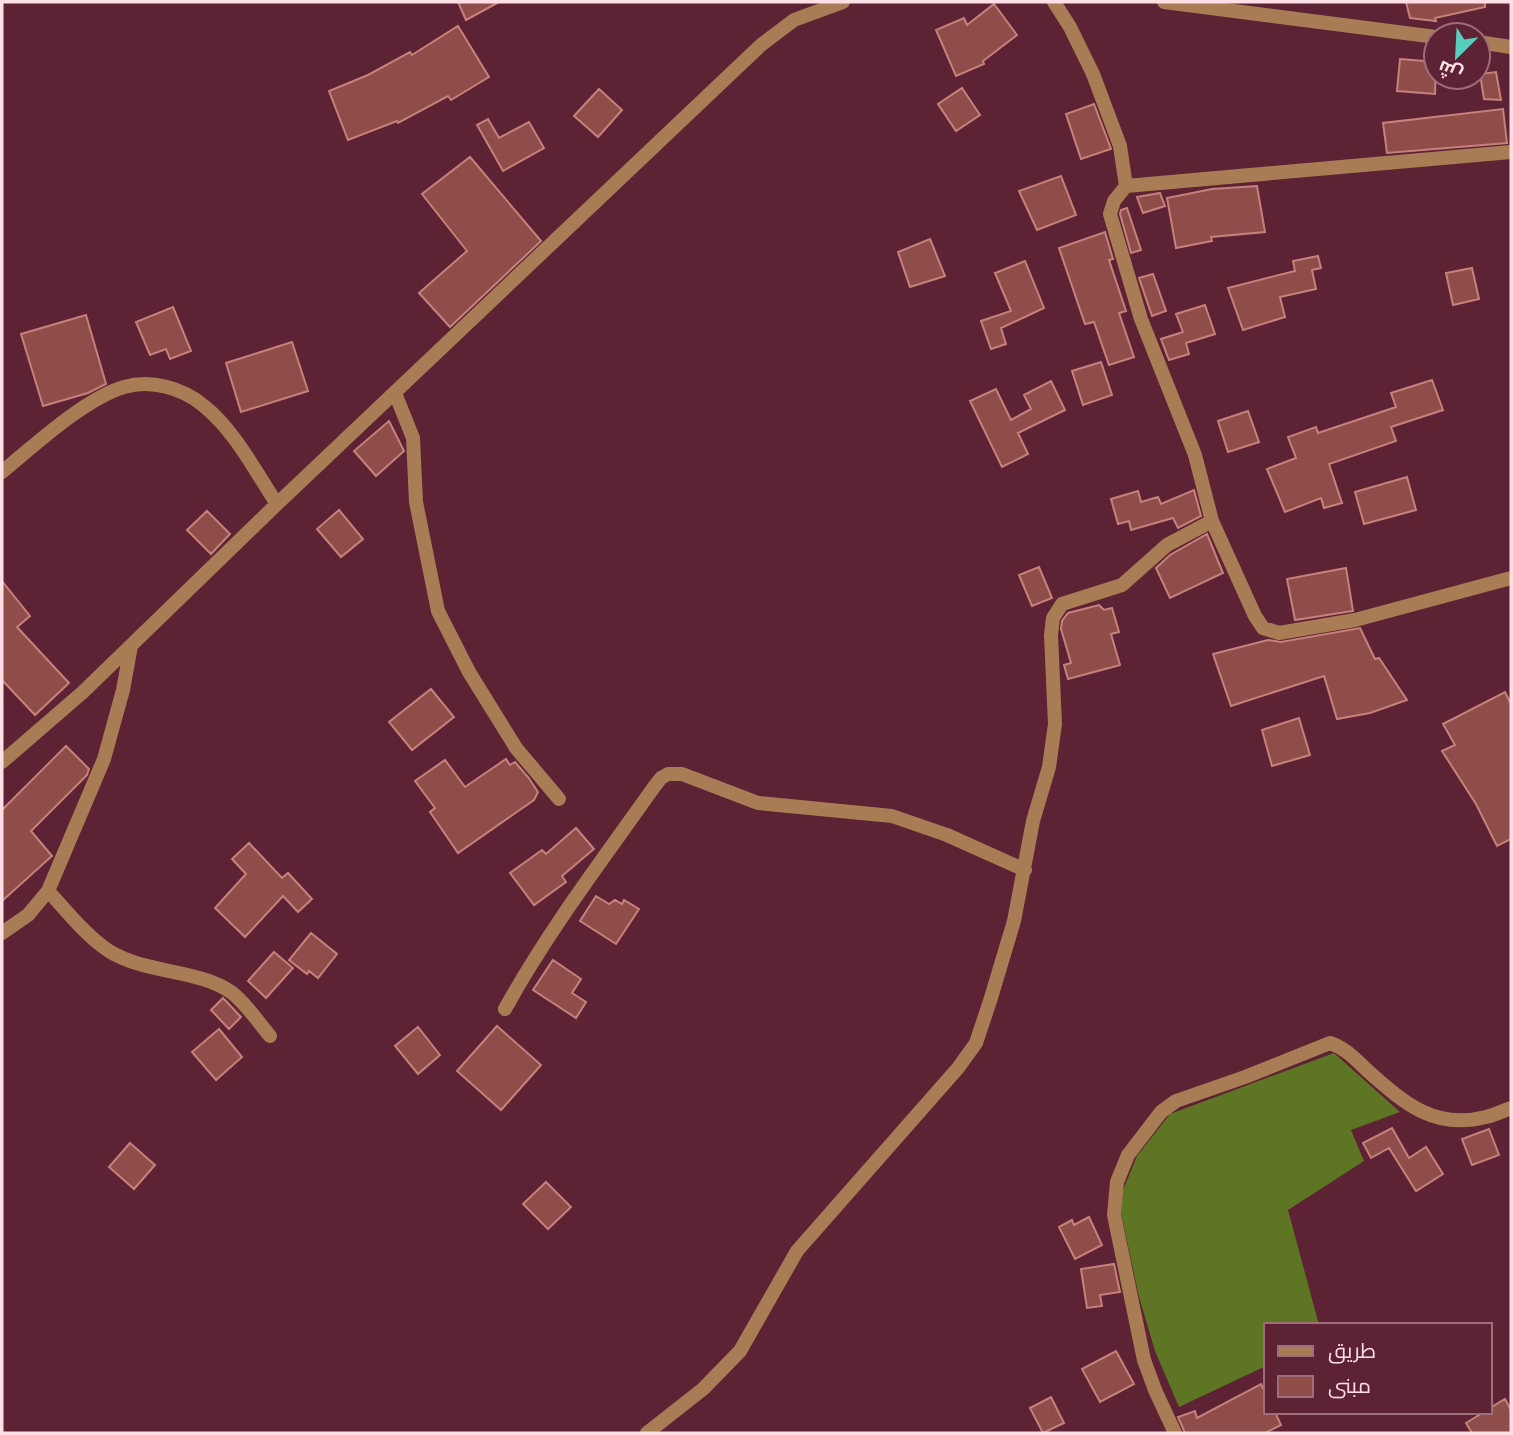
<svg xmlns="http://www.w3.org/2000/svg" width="1513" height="1435" font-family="'Noto Serif',Cairo,serif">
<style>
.forest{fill:#5e7624}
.building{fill:#8e4d49;stroke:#c7817c;stroke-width:2}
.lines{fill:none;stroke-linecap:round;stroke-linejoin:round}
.minor{stroke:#a87d55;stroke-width:14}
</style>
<rect width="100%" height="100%" fill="#5d2233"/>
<path class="forest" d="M1334 1053 1400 1112 1351 1130 1364 1161 1288 1210 1319 1325H1266V1366L1179 1407 1155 1351 1139 1297 1121 1213 1123 1190 1137 1156 1170 1114Z"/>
<path class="building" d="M458 2H499L466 20Z
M1406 2H1485V7L1435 18 1436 21 1410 18Z
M994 4 1017 35 983 61 984 64 956 76 936 30 964 18 967 25Z
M458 26 489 77 451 100 448 96 398 123 397 121 348 140 329 91 368 75 410 52 412 55Z
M1400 59 1436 62 1435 94 1397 91Z
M1496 72 1501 100 1484 99 1480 74Z
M962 88 980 115 956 131 938 104Z
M599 89 622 110 598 137 574 116Z
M1094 104 1111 149 1081 159 1066 114Z
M1503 109 1507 143 1387 153 1383 123Z
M488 119 499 138 529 122 544 148 503 171 477 125Z
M470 157 541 241 450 327 419 293 467 251 422 194Z
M1061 176 1076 215 1037 230 1019 191Z
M1257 186 1265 232 1211 237 1212 241 1176 248 1167 198 1212 189Z
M1160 193 1165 206 1143 213 1137 197Z
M1127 208 1141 250 1131 253 1120 214 1121 210Z
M1105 232 1113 259 1109 260 1126 311 1119 313 1134 357 1109 365 1094 322 1085 324 1059 248Z
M930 239 945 276 910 287 898 252Z
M1318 256 1321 268 1312 270 1316 289 1280 297 1285 317 1243 330 1228 288 1295 271 1293 261Z
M1025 261 1044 308 1001 328 1006 344 991 349 981 321 1011 311 995 273Z
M1472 268 1479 299 1453 305 1446 273Z
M1153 274 1166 311 1152 316 1139 278Z
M1205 305 1215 334 1186 343 1189 354 1169 360 1161 339 1183 332 1176 314Z
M173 307 191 351 170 359 166 349 150 355 136 322Z
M86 315 106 384 88 393 43 406 21 334Z
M292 342 308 391 241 412 226 363Z
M1101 362 1112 395 1083 405 1072 371Z
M1432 380 1443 410 1391 427 1396 441 1329 464 1342 503 1324 508 1321 498 1285 512 1267 469 1296 458 1288 437 1316 427 1318 433 1396 407 1391 393Z
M1051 381 1065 410 1018 433 1028 454 1002 467 970 401 996 389 1011 420 1031 409 1024 395Z
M1248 411 1259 442 1228 452 1218 421Z
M389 421 404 451 376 476 354 451Z
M1407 477 1416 510 1364 524 1355 492Z
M1194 490 1201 516 1178 528 1173 518 1131 530 1129 521 1118 524 1111 499 1138 491 1141 502 1158 497 1161 504Z
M339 510 363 539 341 557 317 529Z
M207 511 230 534 211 554 187 530Z
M1207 534 1223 573 1170 598 1156 568 1170 555Z
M1039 567 1052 598 1032 606 1019 575Z
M1346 568 1353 611 1295 620 1287 579Z
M2 581 30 616 17 627 69 683 35 715 2 680Z
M1099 605 1104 610 1112 608 1119 632 1111 634 1120 665 1068 679 1064 665 1071 663 1061 629 1062 621 1068 613Z
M1360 628 1375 659 1379 658 1407 700 1370 713 1337 719 1324 676 1231 706 1213 654 1268 640 1281 642Z
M431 689 454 717 412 750 389 722Z
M1505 692 1511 704V839L1497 846 1476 804 1442 751 1455 745 1443 724Z
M1299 718 1310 755 1272 766 1262 730Z
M66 746 89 769 87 775 31 831 52 856 2 901V810Z
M506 759 510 765 515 762 528 777 538 792 534 800 458 853 430 812 435 808 415 781 445 760 465 787Z
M576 828 594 849 562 876 566 882 534 905 510 873 542 850 546 854Z
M249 843 282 878 288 873 312 899 298 912 283 896 245 937 215 908 246 874 232 859Z
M596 896 609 904 615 900 622 904 624 900 639 909 616 944 580 921Z
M311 933 337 954 318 978 309 971 307 974 289 960Z
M274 952 293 968 266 998 248 981Z
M553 960 581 979 572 993 586 1002 576 1018 533 990Z
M223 998 241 1017 229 1029 211 1010Z
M497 1026 541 1065 501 1110 457 1071Z
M418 1027 440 1055 418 1074 395 1046Z
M219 1029 242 1057 216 1080 192 1052Z
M1392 1128 1409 1158 1426 1147 1443 1174 1416 1191 1389 1148 1371 1158 1363 1143Z
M1489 1129 1499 1155 1472 1165 1462 1139Z
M130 1143 155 1165 134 1189 109 1167Z
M546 1182 571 1207 548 1229 523 1204Z
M1089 1217 1102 1245 1075 1259 1059 1227 1072 1220 1074 1225Z
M1114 1264 1120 1292 1100 1295 1102 1306 1087 1308 1081 1269Z
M1116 1351 1134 1384 1100 1402 1082 1369Z
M1261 1384 1266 1394V1412H1275L1281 1425 1265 1433H1185L1178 1417 1195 1411 1197 1418Z
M1051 1397 1064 1423 1043 1433 1030 1408Z
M1505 1399 1511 1410V1433H1472L1466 1423 1484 1412H1490V1408Z"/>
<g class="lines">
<path class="minor" d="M1054 2 1070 27 1093 74 1120 146 1126 186 1114 201 1110 214 1141 319 1195 455 1212 521 1255 616 1263 628 1279 633 1355 620 1511 578
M1164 2 1436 37
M1478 42 1511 47
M1126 186 1511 152
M395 393 413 438 416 502 438 611 469 672 516 748 559 799
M2 472C35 445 84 399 124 387 151 379 183 388 204 406 235 431 255 471 277 504
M2 762 83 692 277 504 761 45 794 20 843 2
M48 891C67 911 85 935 109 951 146 974 198 969 231 992 246 1003 258 1022 270 1036
M2 933 28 915 48 891 104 759 123 690 131 646
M505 1009C548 931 603 859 654 787L661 778 668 774H682L758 803 892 816 947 835 1025 870
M647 1433 703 1389 740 1351 797 1251 958 1068 976 1043 990 1001 1014 921 1033 821 1049 767 1055 724 1051 635 1053 618 1062 604 1122 585 1167 545 1212 521
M1175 1433 1155 1390 1144 1360 1114 1215 1117 1182 1128 1155 1161 1112 1176 1101 1245 1077 1330 1043C1346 1048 1357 1061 1369 1072 1405 1104 1435 1130 1486 1117 1494 1115 1503 1111 1511 1108"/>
</g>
<rect width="1513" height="1435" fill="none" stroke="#fedfe5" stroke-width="7"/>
<rect x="1264" y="1323" width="228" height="91" fill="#5d2233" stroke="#9d6e7a" stroke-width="2"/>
<rect x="1278" y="1346" width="35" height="10" fill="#a87d55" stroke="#9d6e7a" stroke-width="2"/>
<text x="1328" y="1358" font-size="21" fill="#fedfe5">طريق</text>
<rect x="1278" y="1376" width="35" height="21" fill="#8e4d49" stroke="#9d6e7a" stroke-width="2"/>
<text x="1328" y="1393" font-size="21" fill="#fedfe5">مبنى</text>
<g transform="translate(1457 56) rotate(204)"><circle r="33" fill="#5d2233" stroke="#9d6e7a" stroke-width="2"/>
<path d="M0-5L12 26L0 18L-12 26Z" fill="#58cebf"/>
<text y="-10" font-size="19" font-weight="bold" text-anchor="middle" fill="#fedfe5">ش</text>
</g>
</svg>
